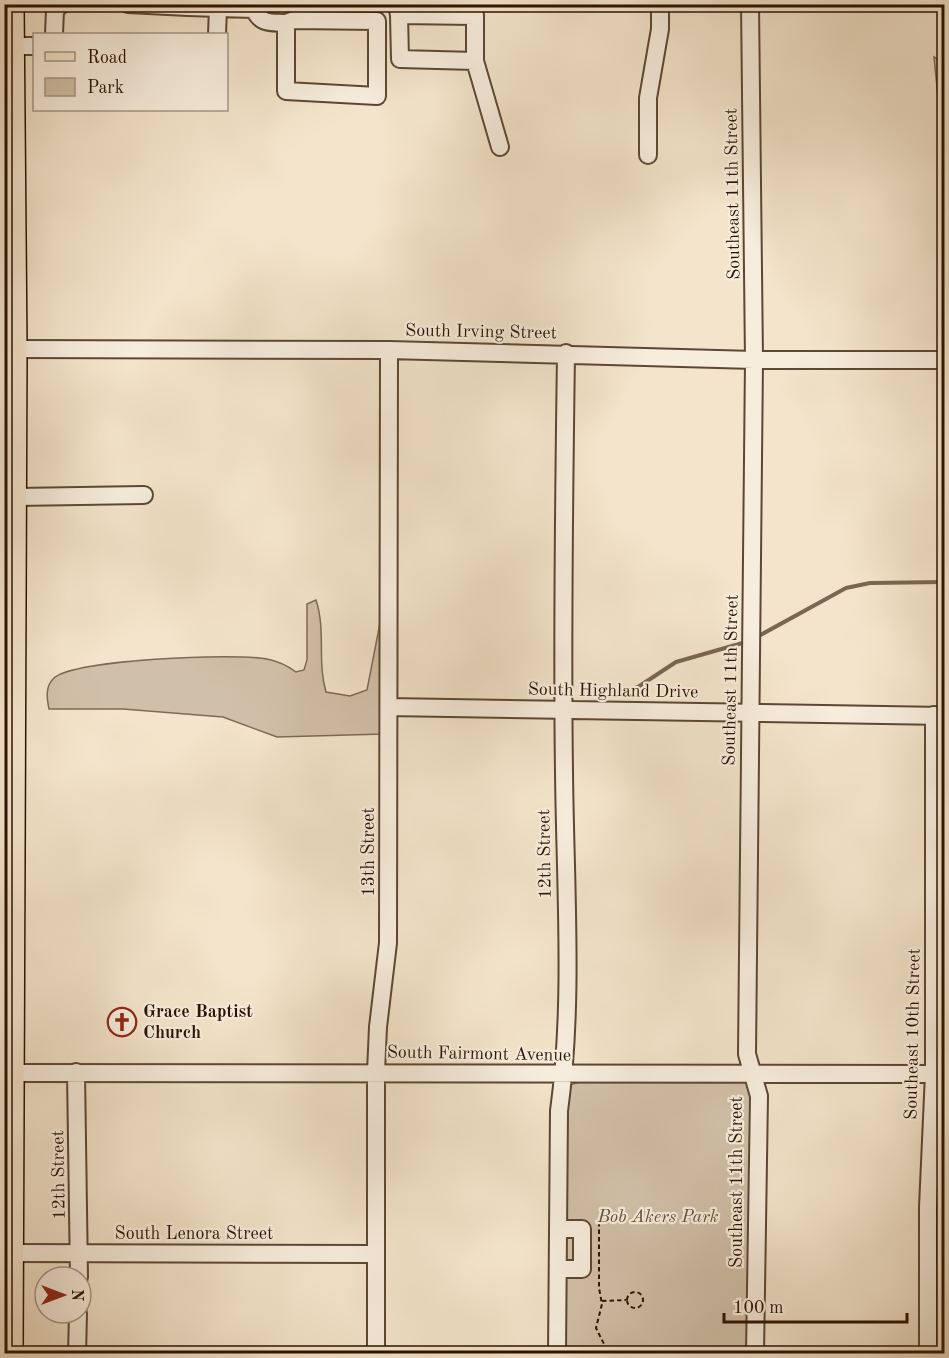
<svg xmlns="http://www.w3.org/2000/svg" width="949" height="1358" font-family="'Old Standard TT',serif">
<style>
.green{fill:#d1c0a9;stroke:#7e6a56;stroke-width:1.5}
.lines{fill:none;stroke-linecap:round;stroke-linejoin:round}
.stream{stroke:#7a6652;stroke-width:4}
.minor-casing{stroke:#5d4734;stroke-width:20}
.major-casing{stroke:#2b1302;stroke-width:24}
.path{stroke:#2b1302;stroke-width:2;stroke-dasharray:4.5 3;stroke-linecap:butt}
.minor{stroke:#f7eddd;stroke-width:16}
.major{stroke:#f3e4cb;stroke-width:21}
.labels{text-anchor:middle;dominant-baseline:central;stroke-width:4.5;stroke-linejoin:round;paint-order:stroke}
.street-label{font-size:18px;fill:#2b1302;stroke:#f7eddd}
.poi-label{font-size:18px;font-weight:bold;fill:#2b1302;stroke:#f7eddd;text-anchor:start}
.park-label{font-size:18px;font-style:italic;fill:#65503c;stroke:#f7eddd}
</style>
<rect width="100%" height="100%" fill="#f3e4cb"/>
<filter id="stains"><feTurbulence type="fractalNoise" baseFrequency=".00333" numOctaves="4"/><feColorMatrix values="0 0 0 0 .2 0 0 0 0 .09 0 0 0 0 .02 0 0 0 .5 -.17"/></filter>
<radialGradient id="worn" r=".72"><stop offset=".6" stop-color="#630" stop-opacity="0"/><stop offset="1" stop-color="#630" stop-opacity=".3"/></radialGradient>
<path class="green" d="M934 57 944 63V296V159Z
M316 600C326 630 317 662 326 692L350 696 367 690 380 623 385 634 384 734 277 737 223 717 123 709H49C47 699 45 687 53 679 71 659 237 653 267 659 277 661 288 666 296 672L304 670 307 660V604Z
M582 1081 744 1082 752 1087V1353L561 1354 565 1099 570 1085Z"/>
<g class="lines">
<path class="stream" d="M755 638 846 588 870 583 944 582
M618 694 638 687 676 662 746 642"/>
<g class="minor-casing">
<path id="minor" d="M128 4 188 7
M188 4V7L218 8 217 34
M397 4 399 15 475 16 474 5
M750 4 754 360 747 1054 759 1096 755 1354
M218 8 254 9V4
M254 9C261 25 271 22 286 23V91L377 96V21L294 20 286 23
M399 15 400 59 475 61
M475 16V61L500 147
M54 34 55 10 62 4
M13 46H34
M648 155V98L660 29V4
M16 349 389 350 754 360H944
M16 497 144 495
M389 707 944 716
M76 1072 79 1277
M13 1073 944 1074
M12 1253 376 1254
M558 1269H582V1229H558
M77 1354 78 1313
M376 1354V1072L378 1027 388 943 389 350
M557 1354 559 1111C574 1002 565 882 564 771 562 632 564 492 566 353
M928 1354V1207L934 1074V715"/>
</g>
<g class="major-casing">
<path id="major" d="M12 1354 16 349 13 4"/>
</g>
<path class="path" d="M599 1222V1288L602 1304 596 1328 609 1354
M627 1300a8 8 0 1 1 16 0a8 8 0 1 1-16 0Z
M602 1301 626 1300"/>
<use href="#minor" class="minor"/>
<use href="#major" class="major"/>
</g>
<defs>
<g id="church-ring" transform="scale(1.5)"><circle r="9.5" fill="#f7eddd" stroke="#8f2418" stroke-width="1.5"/><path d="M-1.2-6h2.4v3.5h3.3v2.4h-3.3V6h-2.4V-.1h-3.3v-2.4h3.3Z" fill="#8f2418"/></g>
</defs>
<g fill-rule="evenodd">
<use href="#church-ring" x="122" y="1022"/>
</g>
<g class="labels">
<g class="street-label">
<text transform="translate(733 194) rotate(-91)">Southeast 11th Street</text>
<text transform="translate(481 332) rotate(1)">South Irving Street</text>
<text transform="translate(731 680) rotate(-89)">Southeast 11th Street</text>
<text transform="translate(613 691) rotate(1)">South Highland Drive</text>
<text transform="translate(369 852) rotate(-90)">13th Street</text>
<text transform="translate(545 854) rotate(-91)">12th Street</text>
<text transform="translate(913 1034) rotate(-89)">Southeast 10th Street</text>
<text transform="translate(479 1054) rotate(1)">South Fairmont Avenue</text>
<text transform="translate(59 1175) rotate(-91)">12th Street</text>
<text transform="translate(737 1182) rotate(-90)">Southeast 11th Street</text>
<text x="194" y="1234">South Lenora Street</text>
</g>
<g class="poi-label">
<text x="143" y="1012">Grace Baptist<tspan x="143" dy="21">Church</tspan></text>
</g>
<g class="park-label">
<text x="658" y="1217">Bob Akers Park</text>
</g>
</g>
<rect width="949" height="1358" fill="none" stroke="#f3e4cb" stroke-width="24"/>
<rect x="6" y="6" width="937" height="1346" fill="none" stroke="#2b1302" stroke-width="3"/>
<rect x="12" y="12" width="925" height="1334" fill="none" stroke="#2b1302" stroke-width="1.5"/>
<rect x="33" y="33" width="195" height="78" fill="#f7eddd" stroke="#a59685" stroke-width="1.5"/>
<rect x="45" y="52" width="30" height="9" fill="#f3e4cb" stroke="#a59685" stroke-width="1.5"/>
<text x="87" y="63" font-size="18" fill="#2b1302">Road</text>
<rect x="45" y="78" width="30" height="18" fill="#d1c0a9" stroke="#a59685" stroke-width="1.5"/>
<text x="87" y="93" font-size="18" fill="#2b1302">Park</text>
<g transform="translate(63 1295) rotate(90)"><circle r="28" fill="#f7eddd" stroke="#a59685" stroke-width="1.5"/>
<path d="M0-4.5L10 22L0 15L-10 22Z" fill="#8f2418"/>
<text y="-9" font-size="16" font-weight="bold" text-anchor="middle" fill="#2b1302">N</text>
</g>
<path d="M724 1313v9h183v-9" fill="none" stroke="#2b1302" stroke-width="3"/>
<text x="733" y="1313" font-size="18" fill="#2b1302" stroke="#f7eddd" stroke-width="4.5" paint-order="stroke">100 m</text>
<rect width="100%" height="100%" filter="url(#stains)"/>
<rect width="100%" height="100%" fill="url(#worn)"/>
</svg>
